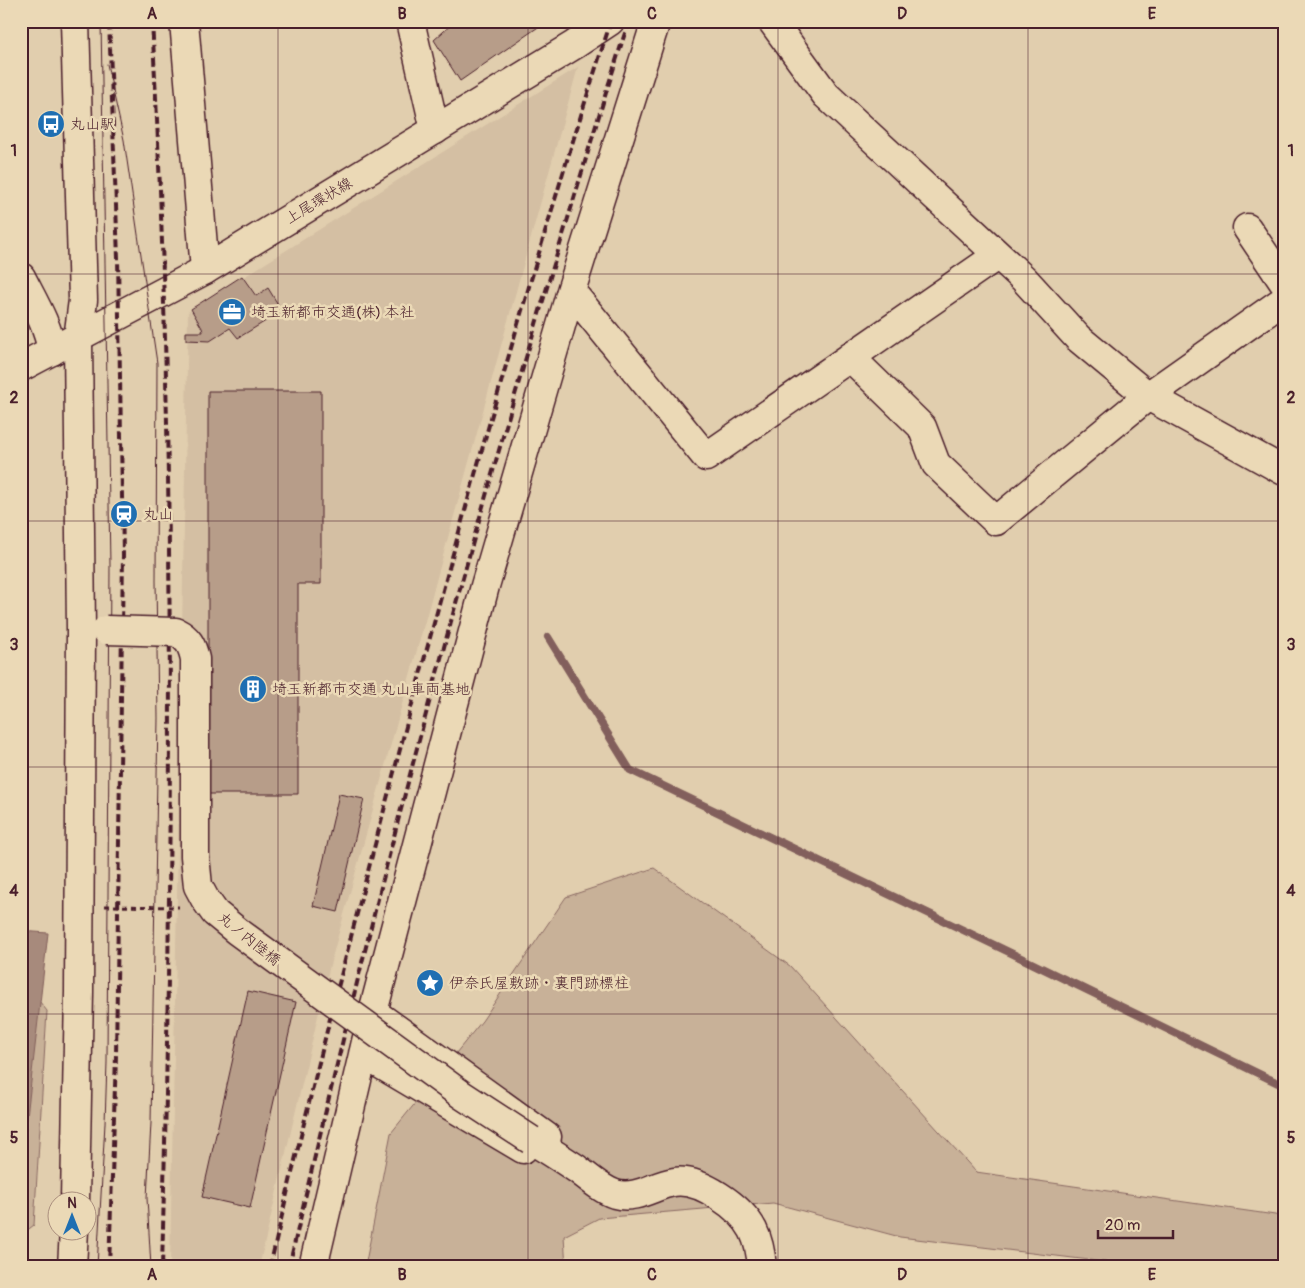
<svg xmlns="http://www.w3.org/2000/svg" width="1305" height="1288" font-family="Pangolin,'Klee One',sans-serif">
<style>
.built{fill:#d4bfa3}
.green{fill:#c8b198;stroke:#896862}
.water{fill:#a78a7b;stroke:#825f5b}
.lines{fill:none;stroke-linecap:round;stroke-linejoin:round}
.stream{stroke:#825f5b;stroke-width:8}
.building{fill:#b79d89;stroke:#4a1f2b}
.minor-casing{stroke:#4a1f2b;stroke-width:31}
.major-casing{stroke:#4a1f2b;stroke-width:31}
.path{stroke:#4a1f2b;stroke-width:3;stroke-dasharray:5 4;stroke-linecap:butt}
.minor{stroke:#ebd9b6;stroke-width:28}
.major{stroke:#ebd9b6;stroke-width:28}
.tram{stroke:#4a1f2b;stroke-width:1}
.rail{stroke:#4a1f2b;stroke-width:4;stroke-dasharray:8 4;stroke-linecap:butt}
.minor-bridge-casing{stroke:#4a1f2b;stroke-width:31;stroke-linecap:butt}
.minor-bridge{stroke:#ebd9b6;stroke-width:28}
.grid{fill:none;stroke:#4a1f2b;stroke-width:1;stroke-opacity:0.55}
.labels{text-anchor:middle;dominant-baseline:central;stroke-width:5;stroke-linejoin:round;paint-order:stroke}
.poi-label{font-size:15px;fill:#4a1f2b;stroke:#ebd9b6;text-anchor:start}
.street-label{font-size:15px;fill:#4a1f2b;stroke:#ebd9b6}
.neatline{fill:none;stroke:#4a1f2b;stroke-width:2}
.grid-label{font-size:16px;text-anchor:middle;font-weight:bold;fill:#4a1f2b}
</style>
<rect width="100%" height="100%" fill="#e1ceae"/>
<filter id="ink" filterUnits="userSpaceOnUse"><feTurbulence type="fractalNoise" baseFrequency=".02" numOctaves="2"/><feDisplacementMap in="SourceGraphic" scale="10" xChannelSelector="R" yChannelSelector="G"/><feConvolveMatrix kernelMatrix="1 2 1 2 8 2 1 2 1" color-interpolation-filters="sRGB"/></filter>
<g filter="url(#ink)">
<path class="built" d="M578 67 330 965 259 1267H170L188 312Z"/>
<path class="green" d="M654 868 790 966 976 1172 1275 1215 1284 1218V1267H1129L1114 1263 900 1237 773 1203 599 1218 564 1236 566 1267H365L391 1133 482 1021 566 897Z
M21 978 47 1011 34 1225 21 1235Z"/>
<path class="water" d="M21 931 48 933 21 1169Z"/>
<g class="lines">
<path class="stream" d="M548 637 630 770 1011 953 1284 1086"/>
</g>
<path class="building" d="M452 21H547L460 81 434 40 453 23Z
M242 276 256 296 268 288 282 311 238 338 230 328 210 341 186 340V332H203L202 328 191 309Z
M208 391H321V584H298V794H208Z
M339 794 364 799 338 912 313 906Z
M248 991 296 1002 250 1208 202 1197Z"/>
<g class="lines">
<g class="minor-casing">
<path id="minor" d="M184 21 205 270
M410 21 435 130
M772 21 826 95 1024 279 1078 338 1148 396 1284 471
M1247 228 1284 283
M21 277C33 301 48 325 52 351
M571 291 706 457 998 255
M850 357 922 427 936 464 996 521 1148 396 1284 300
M373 1012 547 1137
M363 1054 523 1149
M531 1140C547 1149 562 1159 577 1169 588 1177 602 1190 615 1194 637 1200 654 1185 674 1182 700 1178 741 1207 753 1230 759 1242 761 1254 762 1267
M75 1200 79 992 81 630 78 339 83 300 75 21
M72 1267 74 1230
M313 1267 373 1012 485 586 571 291 656 21"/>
</g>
<g class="major-casing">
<path id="major" d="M21 367 205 270 574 45 610 21"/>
</g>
<path class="path" d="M105 906 179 907"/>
<use href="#minor" class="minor"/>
<use href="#major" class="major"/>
<path class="tram" d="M107 64 124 140 157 363 156 581 158 718 151 1123 147 1198 151 1267
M97 1267 105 1123 107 1062 110 565 101 21"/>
<path class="rail" d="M152 21C175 436 173 852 162 1267
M109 1267 116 1056 123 555 118 258 109 21
M270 1267C312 1083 360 901 408 719 471 485 536 252 611 21
M289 1267C369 921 458 577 562 238 584 166 605 93 629 21"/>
<g class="minor-bridge-casing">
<path id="minor-bridge" d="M106 630 176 632C188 638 192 645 195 659V856L198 886 205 899 215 913 237 931 462 1095 531 1140"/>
</g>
<use href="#minor-bridge" class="minor-bridge"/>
</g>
</g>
<path class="grid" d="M278 21V1267M528 21V1267M778 21V1267M1028 21V1267M21 274H1284M21 521H1284M21 767H1284M21 1014H1284"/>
<defs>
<g id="bus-disc" transform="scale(1.4375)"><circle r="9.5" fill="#1f6fb2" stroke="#ebd9b6"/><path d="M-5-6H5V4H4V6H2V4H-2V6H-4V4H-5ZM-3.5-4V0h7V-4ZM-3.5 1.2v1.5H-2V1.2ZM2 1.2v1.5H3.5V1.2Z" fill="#fff"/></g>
<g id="office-disc" transform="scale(1.4375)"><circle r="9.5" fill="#1f6fb2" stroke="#ebd9b6"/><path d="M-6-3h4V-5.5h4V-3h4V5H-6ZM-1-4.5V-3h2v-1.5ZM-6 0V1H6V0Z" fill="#fff"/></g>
<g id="station-disc" transform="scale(1.4375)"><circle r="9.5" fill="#1f6fb2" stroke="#ebd9b6"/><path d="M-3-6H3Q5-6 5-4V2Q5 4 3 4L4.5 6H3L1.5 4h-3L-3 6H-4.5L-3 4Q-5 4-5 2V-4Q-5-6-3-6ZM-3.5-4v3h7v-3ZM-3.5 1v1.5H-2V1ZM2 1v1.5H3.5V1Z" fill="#fff"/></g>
<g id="building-disc" transform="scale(1.4375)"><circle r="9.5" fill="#1f6fb2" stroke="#ebd9b6"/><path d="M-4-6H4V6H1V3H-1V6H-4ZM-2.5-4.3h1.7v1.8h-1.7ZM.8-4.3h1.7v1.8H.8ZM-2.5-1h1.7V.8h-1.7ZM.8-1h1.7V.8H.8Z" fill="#fff"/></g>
<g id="sight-disc" transform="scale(1.4375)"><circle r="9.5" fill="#1f6fb2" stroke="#ebd9b6"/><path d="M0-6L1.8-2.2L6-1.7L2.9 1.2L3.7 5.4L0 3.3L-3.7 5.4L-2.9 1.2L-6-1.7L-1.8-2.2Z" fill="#fff"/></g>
</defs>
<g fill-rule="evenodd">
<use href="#bus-disc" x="51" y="124"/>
<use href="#office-disc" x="232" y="312"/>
<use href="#station-disc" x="124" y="514"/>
<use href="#building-disc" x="253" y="689"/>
<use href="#sight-disc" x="430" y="983"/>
</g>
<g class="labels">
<g class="poi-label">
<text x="70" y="124">丸山駅</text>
<text x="251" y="312">埼玉新都市交通(株) 本社</text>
<text x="143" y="514">丸山</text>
<text x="272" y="689">埼玉新都市交通 丸山車両基地</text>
<text x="449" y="983">伊奈氏屋敷跡・裏門跡標柱</text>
</g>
<g class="street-label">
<text transform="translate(319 201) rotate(-31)">上尾環状線</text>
<text transform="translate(249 939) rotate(39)">丸ノ内陸橋</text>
</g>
</g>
<rect width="1305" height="1288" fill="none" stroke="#ebd9b6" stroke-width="55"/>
<g transform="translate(72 1216)"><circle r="24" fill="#ebd9b6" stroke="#ab8f7e"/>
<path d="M0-4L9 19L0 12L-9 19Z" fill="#1f6fb2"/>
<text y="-8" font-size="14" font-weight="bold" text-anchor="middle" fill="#4a1f2b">N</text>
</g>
<path d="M1098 1230v8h75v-8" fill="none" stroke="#4a1f2b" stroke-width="2.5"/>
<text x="1105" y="1230" font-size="15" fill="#4a1f2b" stroke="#ebd9b6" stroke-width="4" paint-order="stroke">20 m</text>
<rect x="28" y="28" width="1250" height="1232" class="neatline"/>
<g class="grid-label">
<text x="152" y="19">A</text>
<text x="402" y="19">B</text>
<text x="652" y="19">C</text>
<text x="902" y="19">D</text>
<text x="1152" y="19">E</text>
<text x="14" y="156">1</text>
<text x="1291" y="156">1</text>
<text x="14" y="403">2</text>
<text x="1291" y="403">2</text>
<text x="14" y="650">3</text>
<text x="1291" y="650">3</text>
<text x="14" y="896">4</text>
<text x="1291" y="896">4</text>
<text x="14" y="1143">5</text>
<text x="1291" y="1143">5</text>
<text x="152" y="1280">A</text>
<text x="402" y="1280">B</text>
<text x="652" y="1280">C</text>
<text x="902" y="1280">D</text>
<text x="1152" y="1280">E</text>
</g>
</svg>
